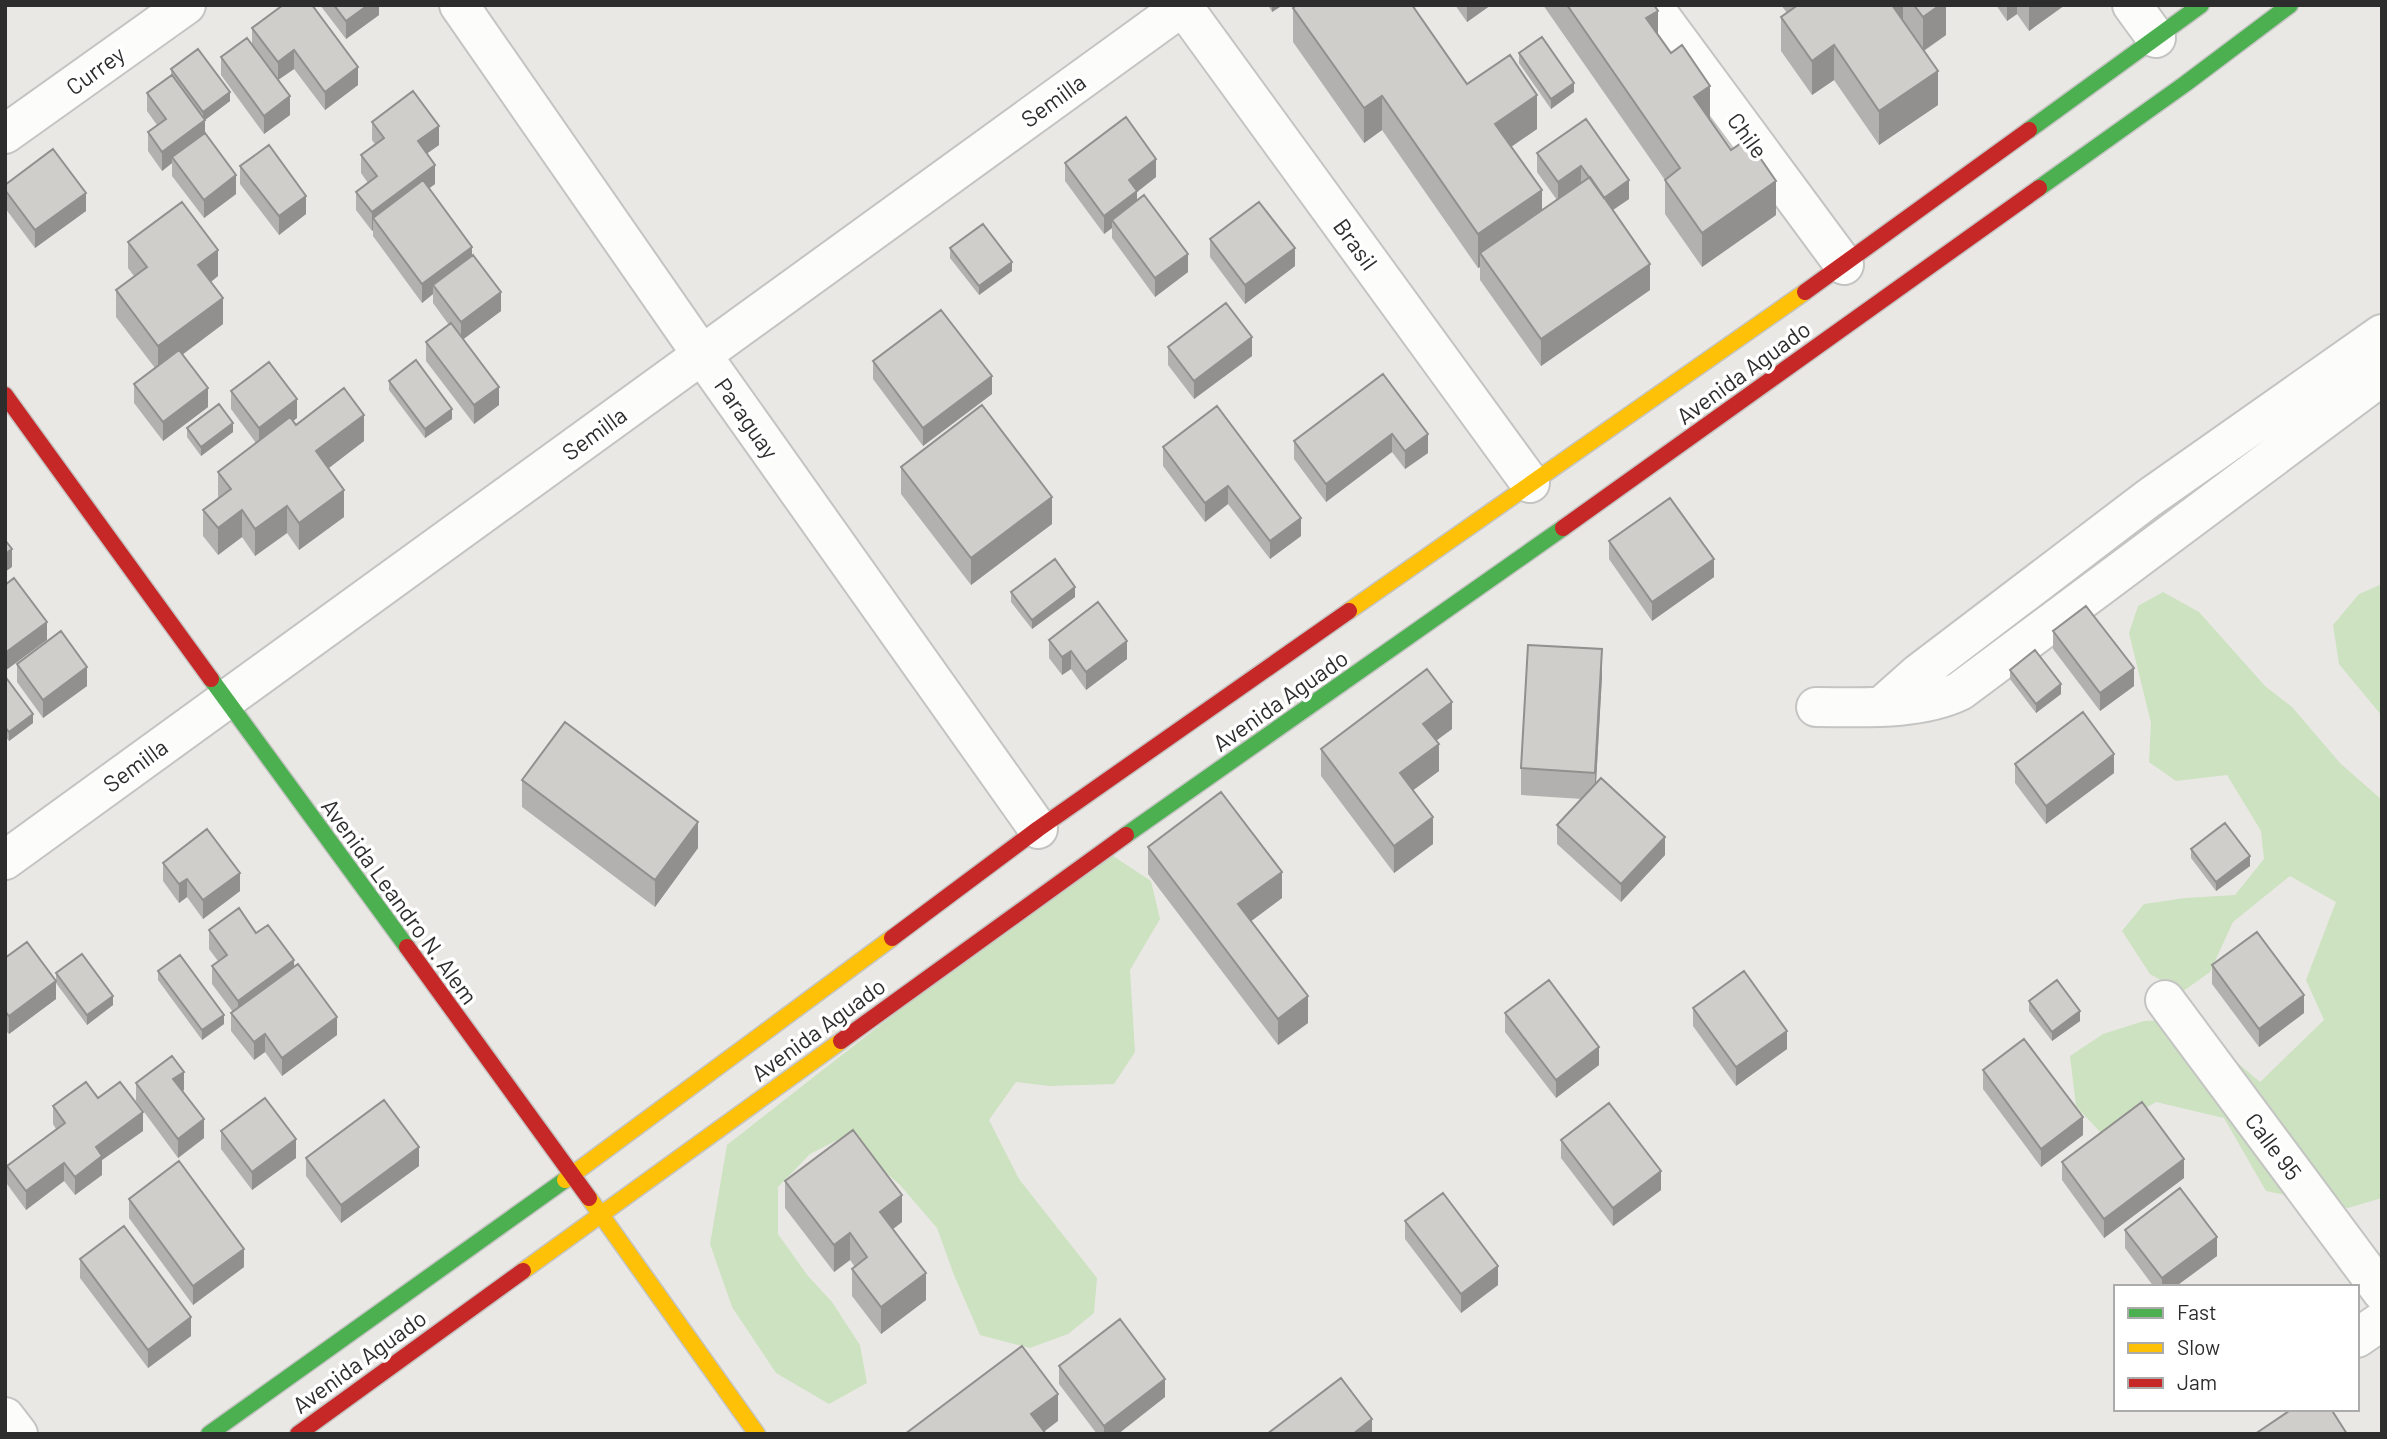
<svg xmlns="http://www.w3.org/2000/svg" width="2387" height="1439" font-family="Barlow,sans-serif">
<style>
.green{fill:#cce2c0}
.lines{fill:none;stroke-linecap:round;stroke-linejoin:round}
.street-casing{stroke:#c4c4c3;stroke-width:42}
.fast-casing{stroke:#c4c4c3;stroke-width:19}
.slow-casing{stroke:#c4c4c3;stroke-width:19}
.jam-casing{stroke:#c4c4c3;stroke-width:19}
.street{stroke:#fcfcfb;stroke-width:38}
.fast{stroke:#4caf50;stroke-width:16}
.slow{stroke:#ffc107;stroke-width:16}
.jam{stroke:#c62828;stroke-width:16}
.wall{fill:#b2b1af}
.shaded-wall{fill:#91908e}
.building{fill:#cfcecb;stroke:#91908e;stroke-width:2}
.labels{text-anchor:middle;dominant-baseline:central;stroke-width:7;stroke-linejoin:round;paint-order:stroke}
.street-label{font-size:23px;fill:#2d2d2d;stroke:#fff}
</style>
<rect width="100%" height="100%" fill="#eae8e4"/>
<path class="green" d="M2382 584V716L2339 664 2333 625 2359 594Z
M2163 592 2199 612 2265 686 2292 707 2340 763 2382 800V1198L2348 1208 2266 1191 2224 1118 2156 1102 2101 1133 2076 1106 2070 1056 2103 1034 2144 1021 2186 1019 2260 1082 2324 1020 2306 980 2336 902 2290 876 2233 922 2210 972 2182 992 2150 974 2122 931 2144 904 2185 898 2235 895 2264 859 2261 831 2227 775 2176 781 2149 762 2151 723 2129 633 2138 606Z
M1104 850 1151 881 1160 919 1130 970 1135 1052 1114 1084 1050 1086 1016 1082 989 1120 1019 1179 1097 1278 1094 1313 1068 1334 1030 1348 980 1335 954 1275 937 1228 900 1185 845 1136 810 1154 778 1187V1234L808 1276 832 1302 860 1345 867 1383 829 1404 776 1373 732 1307 710 1244 727 1145Z"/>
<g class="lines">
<g class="street-casing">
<path id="street" d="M459 5 702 355 1038 829
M1182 5 1530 483
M1652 5 1844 265
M2132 5 2156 38
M5 134 186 5
M1883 705 1919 673 2149 498 2382 334
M1816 707C1861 707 1919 711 1960 691L2382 376
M5 860 1183 6
M2165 1000 2382 1292
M2357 1338 2382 1321
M5 1417 18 1434"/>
</g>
<g class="fast-casing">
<path id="fast" d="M2029 130 2201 5
M2039 188 2185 84 2290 5
M211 679 407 947
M1126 835 1563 528
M209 1434 565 1180"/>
</g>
<g class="slow-casing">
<path id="slow" d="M1349 611 1805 292
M565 1180 892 938
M589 1198 757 1434
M523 1271 841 1041"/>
</g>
<g class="jam-casing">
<path id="jam" d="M1805 292 2029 130
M5 395 211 679
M1563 528 2039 188
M892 938 1038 829 1349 611
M407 947 589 1198
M841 1041 1126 835
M298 1434 523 1271"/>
</g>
<use href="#street" class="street"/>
<use href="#fast" class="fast"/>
<use href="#slow" class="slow"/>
<use href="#jam" class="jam"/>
</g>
<path class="wall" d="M320 5H379V15L346 39Z
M1268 5H1283L1272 12Z
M1293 5H1412L1467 84 1537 129 1511 147 1542 211 1557 200 1537 172V153L1586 119 1629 199 1613 210 1650 290 1541 366 1480 280V267L1478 268 1382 130 1364 143 1293 42V8L1294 7Z
M1455 5H1491L1467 22Z
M1543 5H1654L1658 35 1710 120 1776 215 1702 267 1665 214V180Z
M1781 5H1946V35L1924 51 1938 105 1879 145 1834 80 1812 95 1781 51V17L1787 13Z
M1996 5H2065L2029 31 2017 14 2007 21Z
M252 28 358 85 325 110 294 69 278 80 290 115 264 134 221 75V57L252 46Z
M1519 53 1574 92 1551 109 1519 63Z
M171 69 230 101 205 120V133L236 194 204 218 172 176V163L162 171 148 151V132L157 125 147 111V93L171 76Z
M372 122 439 145 427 153 435 184 429 188 472 256 501 311 463 339 499 405 474 424 426 361V342L449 325 433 303V294L422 303 373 236V230L372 231 356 210V192L368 183 361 173V155L375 144 372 140Z
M1065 163 1156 177 1137 192V201L1188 272 1155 297 1112 238V228L1104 234 1065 181Z
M240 166 306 214 279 235 240 184Z
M5 185 86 211 35 248 5 208Z
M1210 239 1295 266 1245 304 1210 257Z
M128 242 218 276 211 282 223 324 183 354 208 407 163 441 134 403V384L155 368 116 317V290L134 276 128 268Z
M950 248 1012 271 979 295 950 258Z
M1168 347 1252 356 1194 399 1168 365Z
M873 361 992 394 923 446 873 379Z
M1383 374 1428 453 1405 469 1392 452 1326 502 1294 459V441Z
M389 381 452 419 425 438 389 390Z
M231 391 297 418 293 421 296 425 364 441 328 468 344 517 299 550 287 533 255 556 242 537 218 555 203 536V510L218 498V472L256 443 231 409Z
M1217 406 1301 536 1270 559 1228 504 1205 522 1163 466V447Z
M187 428 233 432 201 456 187 437Z
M901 467 1052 524 971 585 901 494Z
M1609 541 1714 577 1652 621 1609 559Z
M1011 592 1075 597 1032 629 1011 602Z
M2053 631 2134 686 2100 711 2053 649Z
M1049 640 1127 659 1086 690 1071 669 1062 675 1049 658Z
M17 664 87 686 43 718 17 682Z
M2010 670 2061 694 2036 713 2010 679Z
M1602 676 1596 784 1665 855 1621 902 1557 844V825L1582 799 1521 795V768Z
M5 680 33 723 9 741 5 736Z
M1452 729 1436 741 1439 771 1413 790 1433 844 1394 873 1321 776V749Z
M2015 764 2114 773 2046 824 2015 783Z
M522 780 698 848 655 907 522 807Z
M1148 847 1282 898 1251 921 1308 1023 1278 1045 1148 874Z
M2191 849 2250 866 2216 891 2191 858Z
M163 863 240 891 203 919 187 897 179 903 163 881Z
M209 930 256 933 294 967 337 1035 282 1076 265 1052 254 1060 231 1031V1013L233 1012 212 984V966L218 961 209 949Z
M5 958 56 980V973L113 1005 87 1025 56 983V999L9 1034 5 1030Z
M2212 965 2304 1013 2259 1047 2212 984Z
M158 971 224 1024 202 1040 158 980Z
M2029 1001 2080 1021 2052 1041 2029 1011Z
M1693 1008 1787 1049 1736 1086 1693 1026Z
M1505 1013 1599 1065 1556 1098 1505 1032Z
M1983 1070 2083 1135 2041 1167 1983 1089Z
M136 1083 184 1090 182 1091 204 1138 178 1158 136 1101Z
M98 1098 143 1131 102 1160V1175L75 1195 64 1181 26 1210 7 1184V1166L56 1129 53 1124V1106Z
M221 1131 296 1158 252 1190 221 1149Z
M1561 1140 1661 1190 1613 1226 1561 1158Z
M306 1158 419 1166 341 1223 306 1176Z
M2062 1162 2184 1178 2104 1238 2062 1180Z
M785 1181 902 1222 893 1229 926 1300 881 1334 852 1296V1269L855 1267 850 1260 834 1272 785 1208Z
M129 1199 244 1267 193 1305 129 1218Z
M1405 1221 1498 1285 1461 1313 1405 1239Z
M2125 1230 2217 1256 2175 1287H2154L2125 1248Z
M80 1259 191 1336 148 1368 80 1278Z
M1059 1366 1165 1397 1118 1434H1097L1059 1384Z"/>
<path class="shaded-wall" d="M368 5H379V15L346 39V21Z
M1272 5H1283L1272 12Z
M1467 5H1491L1467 22Z
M1887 5H1903V22Z
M1940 5H1946V35L1923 51V17Z
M2007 5H2017V14L2007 21Z
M2029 5H2065L2029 31Z
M1658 11V45L1646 18Z
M1834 45V80L1812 95V61Z
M294 50V69L278 80V62Z
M358 67V85L325 110V92Z
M1938 71V105L1879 145V111Z
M1574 83V92L1551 109V99Z
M1710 86V120L1694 97Z
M230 92V101L205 120V138L172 157V163L162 171V152L203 121V112Z
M1537 95V129L1495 158V124Z
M290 96V115L264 134V116Z
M1382 96V130L1364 143V108Z
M439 126V145L418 160V141Z
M1156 159V177L1137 192V209L1112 220V228L1104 234V216L1129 180Z
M435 165V184L379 226 373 218V230L372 231V212Z
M1581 166V185L1558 201V182Z
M236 175V194L204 218V200Z
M1629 180V199L1604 216V198Z
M1776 181V215L1702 267V233Z
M1542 190V224L1480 253V267L1478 268V234Z
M86 193V211L35 248V230Z
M306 196V214L279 235V216Z
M472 247V265L433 285V294L422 303V284Z
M1295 248V266L1245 304V285Z
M218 250V276L198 292V265Z
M1188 254V272L1155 297V278Z
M1012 262V271L979 295V286Z
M1650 264V290L1541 366V339Z
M501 292V311L461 341V322Z
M223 298V324L158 373V346Z
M1252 337V356L1194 399V381Z
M992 376V394L923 446V428Z
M499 387V405L474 424V405Z
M208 388V407L163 441V422Z
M297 399V418L259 446V428Z
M452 409V419L425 438V429Z
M364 415V441L316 478V451Z
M233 423V432L201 456V447Z
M1392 434V452L1326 502V484Z
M1428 434V453L1405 469V451Z
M1228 486V504L1205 522V503Z
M344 490V517L299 550V523Z
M1052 497V524L971 585V558Z
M287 506V533L255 556V529Z
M242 510V537L218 555V528Z
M1301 518V536L1270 559V541Z
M12 549V567L5 572V554Z
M1714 559V577L1652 621V602Z
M1075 587V597L1032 629V620Z
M47 622V640L5 671V653Z
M1127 641V659L1086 690V672Z
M1602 649V676L1595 800V773Z
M1071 651V669L1062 675V657Z
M87 667V686L43 718V700Z
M2134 668V686L2100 711V693Z
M2061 684V694L2036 713V704Z
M1452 702V729L1423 750V724Z
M33 714V723L9 741V732Z
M1439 744V771L1400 800V773Z
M2114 754V773L2046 824V806Z
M1433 817V844L1394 873V846Z
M698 822V848L655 907V880Z
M1665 837V855L1621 902V884Z
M2250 856V866L2216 891V882Z
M1282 872V898L1238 931V904Z
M240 873V891L203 919V900Z
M187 879V897L179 903V884Z
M294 960V978L238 1019V1001Z
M56 981V999L9 1034V1016Z
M2304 995V1013L2259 1047V1029Z
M113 996V1005L87 1025V1015Z
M1308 996V1023L1278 1045V1019Z
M2080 1011V1021L2052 1041V1032Z
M224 1015V1024L202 1040V1030Z
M337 1017V1035L282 1076V1058Z
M1787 1031V1049L1736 1086V1067Z
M265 1034V1052L254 1060V1042Z
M1599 1047V1065L1556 1098V1080Z
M184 1072V1090L173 1097V1079Z
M143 1112V1131L102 1160V1175L75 1195V1177L96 1147Z
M2083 1117V1135L2041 1167V1149Z
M204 1119V1138L178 1158V1139Z
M296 1139V1158L252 1190V1172Z
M419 1147V1166L341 1223V1205Z
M2184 1159V1178L2104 1238V1219Z
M64 1163V1181L26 1210V1191Z
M1661 1171V1190L1613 1226V1208Z
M902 1195V1222L880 1239V1212Z
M850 1233V1260L834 1272V1245Z
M2217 1237V1256L2175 1287H2162V1278Z
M244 1249V1267L193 1305V1286Z
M1498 1266V1285L1461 1313V1294Z
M926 1273V1300L881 1334V1307Z
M191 1317V1336L148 1368V1350Z
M1165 1379V1397L1118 1434H1104V1426Z
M1058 1394V1421L1041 1434 1031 1414Z
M1372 1419V1434H1353Z"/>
<path class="building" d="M283 5H312L358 67 325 92 294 50 278 62 252 28Z
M334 5H368L346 21Z
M1296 5H1412L1467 84 1510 55 1537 95 1495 124 1542 190 1478 234 1382 96 1364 108 1293 8Z
M1567 5H1654L1658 11 1646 18 1671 53 1682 45 1710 86 1694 97 1731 150 1747 139 1776 181 1702 233 1665 180 1680 168Z
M1798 5H1892L1938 71 1879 111 1834 45 1812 61 1781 17Z
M1914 5H1940L1923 17Z
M1542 37 1574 83 1551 99 1519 53Z
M247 38 290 96 264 116 221 57Z
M198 49 230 92 203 112 171 69Z
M172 75 205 120 162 152 148 132 166 119 147 93Z
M413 91 439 126 418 141 435 165 372 212 356 192 377 176 361 155 384 138 372 122Z
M1126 117 1156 159 1129 180 1137 191 1104 216 1065 163Z
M1586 119 1629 180 1604 198 1581 166 1558 182 1537 153Z
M205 133 236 175 204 200 172 157Z
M269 145 306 196 279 216 240 166Z
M53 149 86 193 35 230 5 190V185Z
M1590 177 1650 264 1541 339 1480 253Z
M423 180 472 247 422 284 373 218Z
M1144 195 1188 254 1155 278 1112 220Z
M182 202 218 250 198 265 223 298 158 346 116 290 147 267 128 242Z
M1259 202 1295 248 1245 285 1210 239Z
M983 224 1012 262 979 286 950 248Z
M473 255 501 292 461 322 433 285Z
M1226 303 1252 337 1194 381 1168 347Z
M941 310 992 376 923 428 873 361Z
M451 323 499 387 474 405 426 342Z
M179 350 208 388 163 422 134 384Z
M416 360 452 409 425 429 389 381Z
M269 362 297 399 259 428 231 391Z
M1383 374 1428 434 1405 451 1392 434 1326 484 1294 441Z
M344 388 364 415 316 451 344 490 299 523 287 506 255 529 242 510 218 528 203 510 231 489 218 472 290 417 296 425Z
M219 404 233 423 201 447 187 428Z
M982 405 1052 497 971 558 901 467Z
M1217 406 1301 518 1270 541 1228 486 1205 503 1163 447Z
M1670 498 1714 559 1652 602 1609 541Z
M5 540 12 549 5 554Z
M1055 559 1075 587 1032 620 1011 592Z
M14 578 47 622 5 653V585Z
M1098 602 1127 641 1086 672 1071 651 1062 657 1049 640Z
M2086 606 2134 668 2100 693 2053 631Z
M61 631 87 667 43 700 17 664Z
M1528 645 1602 649 1595 773 1521 768Z
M2035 650 2061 684 2036 704 2010 670Z
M1427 669 1452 702 1423 724 1439 744 1400 773 1433 817 1394 846 1321 749Z
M7 679 33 714 9 732 5 727V680Z
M2083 712 2114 754 2046 806 2015 764Z
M565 722 698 822 655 880 522 780Z
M1601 778 1665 837 1621 884 1557 825Z
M1221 792 1282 872 1238 904 1308 996 1278 1019 1148 847Z
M2225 823 2250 856 2216 882 2191 849Z
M207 829 240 873 203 900 187 879 179 884 163 863Z
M239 908 256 933 268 925 294 960 238 1001 212 966 227 955 209 930Z
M2257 932 2304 995 2259 1029 2212 965Z
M27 942 56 981 9 1016 5 1011V958Z
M82 954 113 996 87 1015 56 973Z
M180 955 224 1015 202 1030 158 971Z
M298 964 337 1017 282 1058 265 1034 254 1042 231 1013Z
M1744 971 1787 1031 1736 1067 1693 1008Z
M1549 980 1599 1047 1556 1080 1505 1013Z
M2057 980 2080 1011 2052 1032 2029 1001Z
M2024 1039 2083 1117 2041 1149 1983 1070Z
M172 1056 184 1072 173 1079 204 1119 178 1139 136 1083Z
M86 1082 98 1098 120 1082 143 1112 96 1147 102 1156 75 1177 64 1163 26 1191 7 1166 65 1123 53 1106Z
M265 1098 296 1139 252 1172 221 1131Z
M384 1100 419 1147 341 1205 306 1158Z
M2142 1102 2184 1159 2104 1219 2062 1162Z
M1609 1103 1661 1171 1613 1208 1561 1140Z
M853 1130 902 1195 880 1212 926 1273 881 1307 852 1269 867 1257 850 1233 834 1245 785 1181Z
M179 1161 244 1249 193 1286 129 1199Z
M2180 1188 2217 1237 2162 1278 2125 1230Z
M1443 1193 1498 1266 1461 1294 1405 1221Z
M124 1226 191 1317 148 1350 80 1259Z
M1120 1319 1165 1379 1104 1426 1059 1366Z
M1022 1346 1058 1394 1031 1414 1046 1434H905Z
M1341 1378 1372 1419 1353 1434H1267Z
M2292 1409H2331L2347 1434H2255Z"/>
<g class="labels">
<g class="street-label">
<text transform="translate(95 70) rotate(-36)">Currey</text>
<text transform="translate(1053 100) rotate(-36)">Semilla</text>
<text transform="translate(1748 135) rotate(54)">Chile</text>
<text transform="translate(1356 244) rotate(54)">Brasil</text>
<text transform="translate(1743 372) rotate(-36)">Avenida Aguado</text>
<text transform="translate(747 418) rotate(55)">Paraguay</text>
<text transform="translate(594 433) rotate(-36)">Semilla</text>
<text transform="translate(1280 700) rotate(-35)">Avenida Aguado</text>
<text transform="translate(135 765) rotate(-36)">Semilla</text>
<text transform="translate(400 901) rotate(54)">Avenida Leandro N. Alem</text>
<text transform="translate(818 1029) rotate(-36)">Avenida Aguado</text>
<text transform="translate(2274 1146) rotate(53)">Calle 95</text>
<text transform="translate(359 1361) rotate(-36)">Avenida Aguado</text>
</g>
</g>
<rect width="2387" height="1439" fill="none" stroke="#2d2d2d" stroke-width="14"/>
<rect x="2114" y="1285" width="245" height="126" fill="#ffffff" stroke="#ababab" stroke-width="2"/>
<rect x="2128" y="1308" width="35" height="10" fill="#4caf50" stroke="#ababab" stroke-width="2"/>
<text x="2177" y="1320" font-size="21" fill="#2d2d2d">Fast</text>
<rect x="2128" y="1343" width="35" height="10" fill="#ffc107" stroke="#ababab" stroke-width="2"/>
<text x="2177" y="1355" font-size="21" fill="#2d2d2d">Slow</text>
<rect x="2128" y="1378" width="35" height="10" fill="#c62828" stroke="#ababab" stroke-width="2"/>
<text x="2177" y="1390" font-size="21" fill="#2d2d2d">Jam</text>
</svg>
